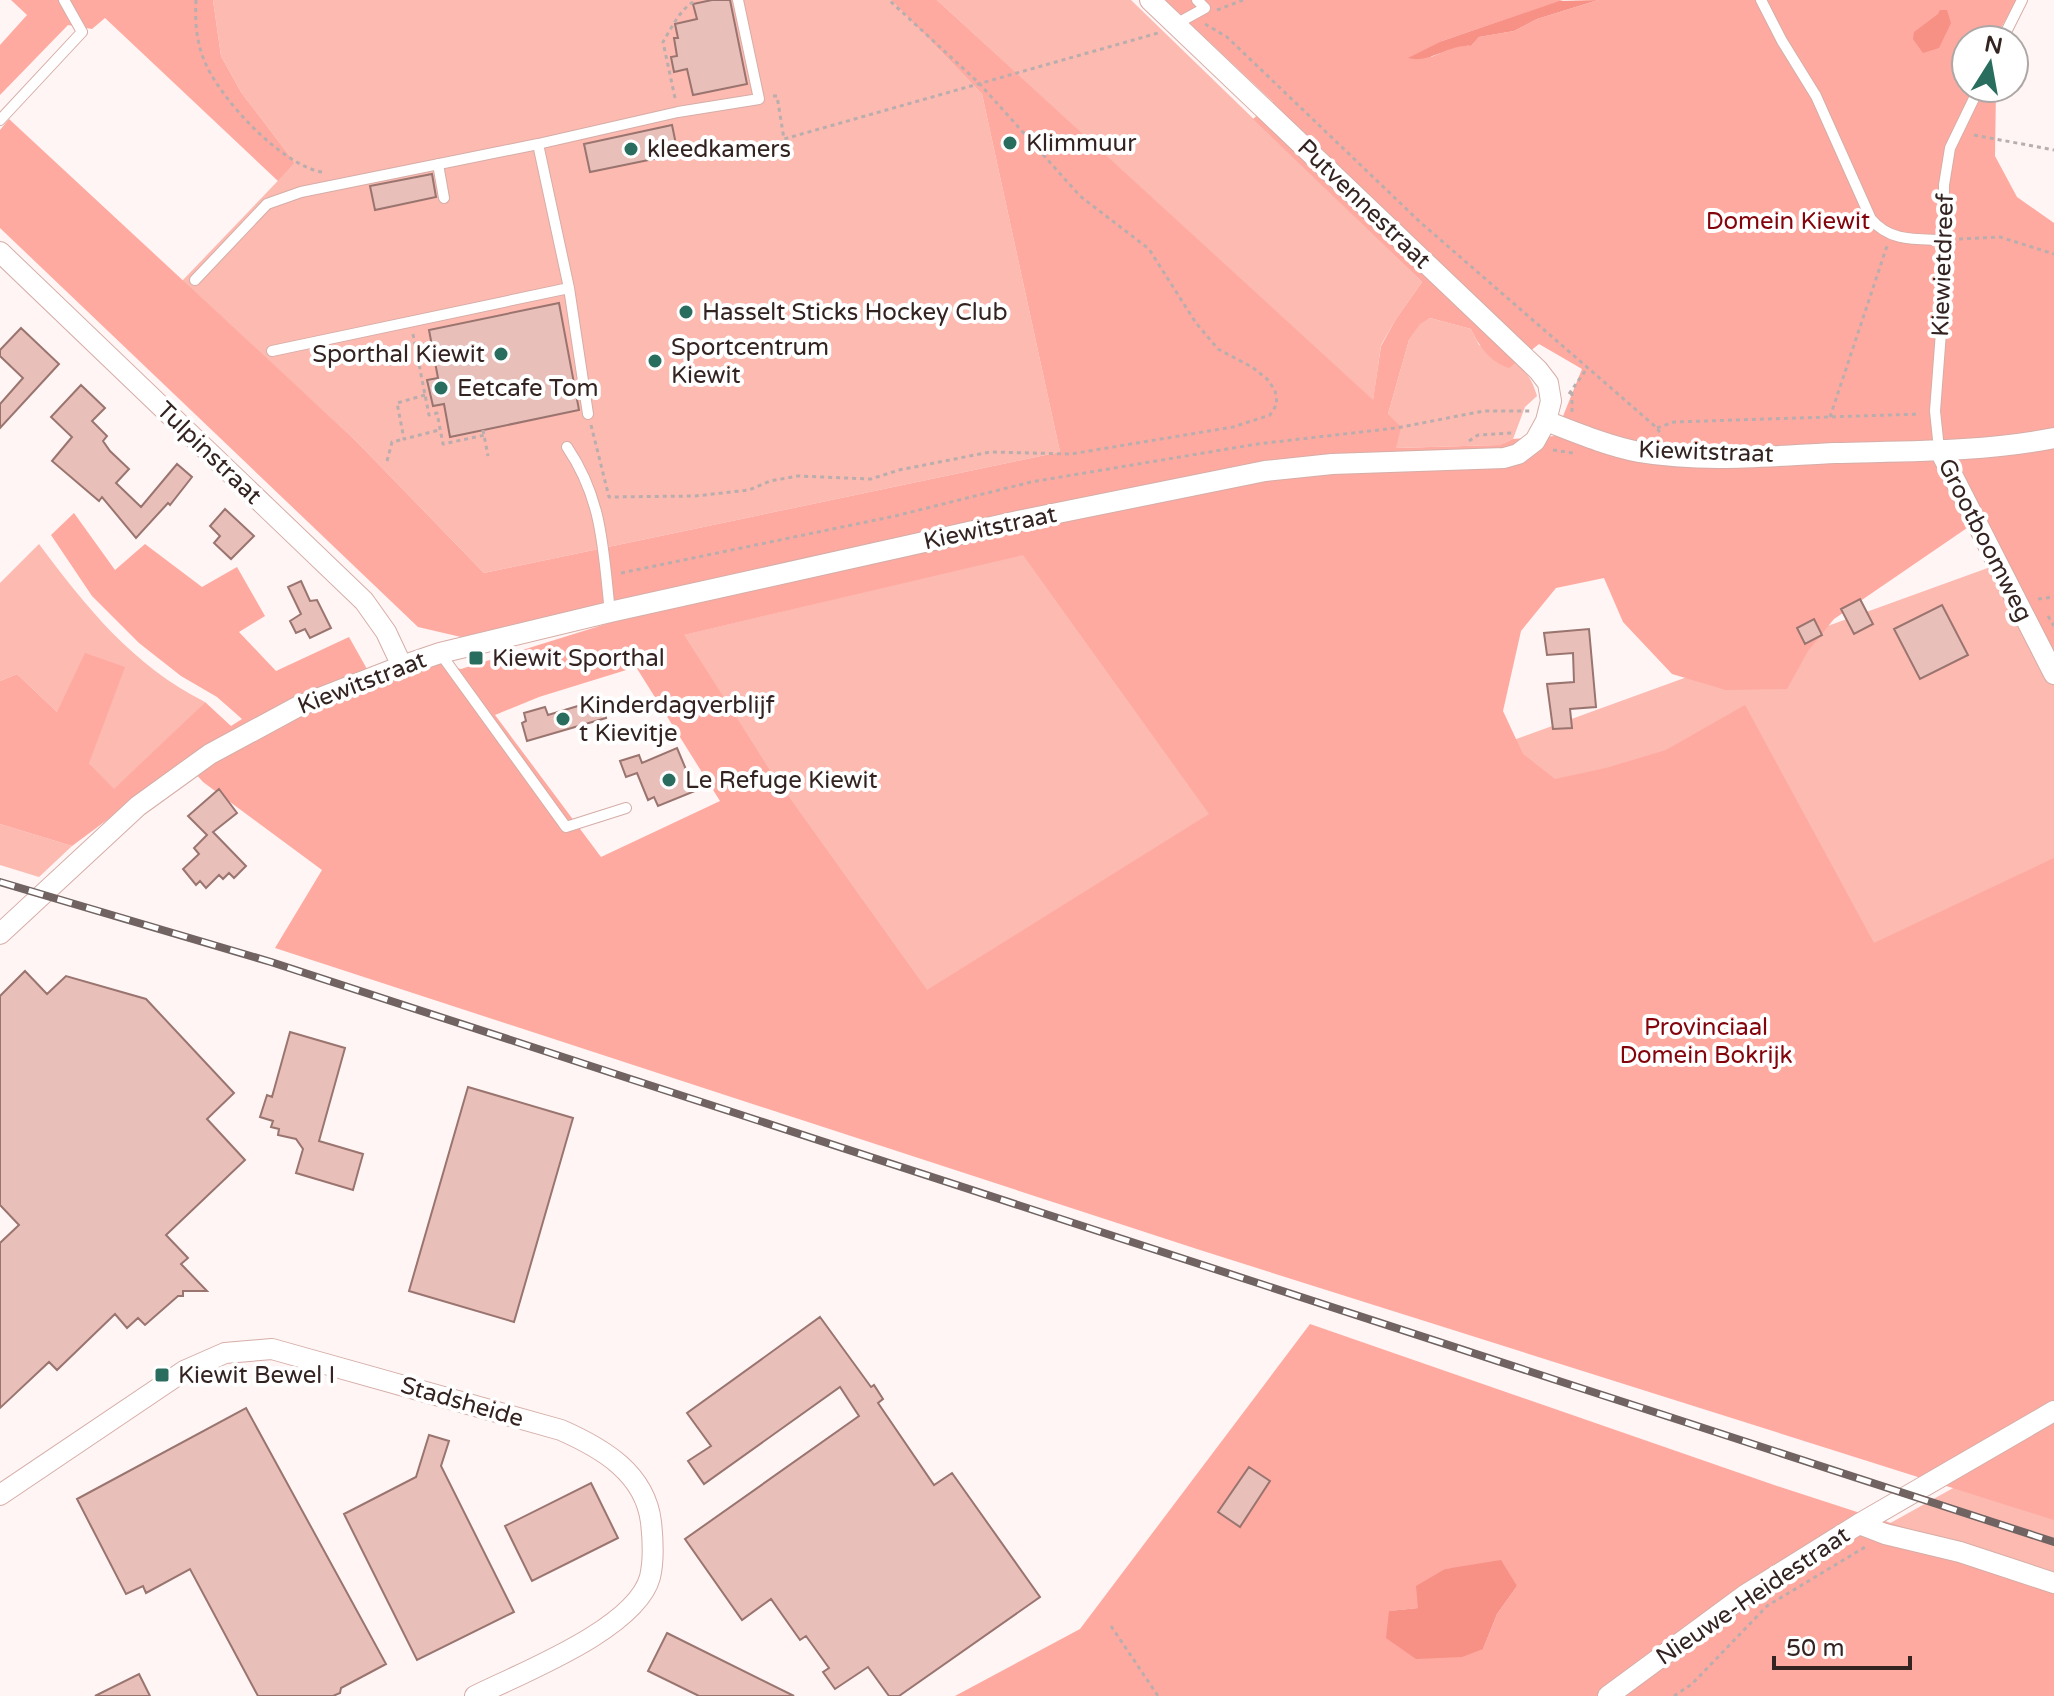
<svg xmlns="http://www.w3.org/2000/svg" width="2054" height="1696" font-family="'Varela Round',sans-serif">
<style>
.green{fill:#fcbab1}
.forest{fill:#feaaa0;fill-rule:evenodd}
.water{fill:#f79085}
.building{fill:#e9bfba;stroke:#9a746f;stroke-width:2}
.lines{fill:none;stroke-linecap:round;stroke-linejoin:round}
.service-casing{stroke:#d6ada7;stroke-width:12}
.minor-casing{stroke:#d6ada7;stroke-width:22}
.path{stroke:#b9aead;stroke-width:3;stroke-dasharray:4 4;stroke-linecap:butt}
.service{stroke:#fff;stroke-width:10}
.minor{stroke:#fff;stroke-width:20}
.rail-casing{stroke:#706361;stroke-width:8}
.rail{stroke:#fff;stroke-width:5;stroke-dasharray:15;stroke-linecap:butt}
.poi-dot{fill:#296d5e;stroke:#fff;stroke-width:3}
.labels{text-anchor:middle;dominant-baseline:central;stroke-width:8;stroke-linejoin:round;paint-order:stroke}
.poi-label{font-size:24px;fill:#332321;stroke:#fff;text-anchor:start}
.street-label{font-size:24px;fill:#332321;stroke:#fff}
.park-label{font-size:24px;fill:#84040c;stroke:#fff}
</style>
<rect width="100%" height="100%" fill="#fef5f4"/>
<path class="green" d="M213 0H891L982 94 1060 452 484 573 356 441 182 281 295 163 241 92 221 56Z
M937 0H1131L1422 282 1396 319 1381 345 1373 401Z
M1430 318 1471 329 1479 345C1509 358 1527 362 1537 396L1525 407 1513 439 1499 445 1395 448 1388 414 1409 340 1420 323Z
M39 544C87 608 132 665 205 702L114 790 89 763 58 713 17 674 0 681V583Z
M2054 544V1696H1580L1955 1487 634 1060 774 776 683 635 1023 554 1210 814 1075 899Z
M0 824 72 846 39 877 0 865Z"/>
<path class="forest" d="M11 0H213L221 56 241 92 295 163 278 181 105 18 92 29 68 25 0 95V45L27 15Z
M891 0H937L1373 400 1381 346 1396 319 1422 282 1253 119 1273 102 1165 0H1563L1442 41 1431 57 1460 45 1471 46 1479 37 1514 31 1537 19 1598 0H2017L1994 40H1966V88H1996L1995 156 2017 197 2054 223V658L2020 628 1967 528 1834 619 1808 651 1787 689 1726 690 1672 674 1623 622 1604 578 1556 588 1521 631 1503 711 1523 754 1555 779 1606 768 1666 750 1745 705 1874 943 2054 858V1520L1200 1250 275 948 322 870 203 782 185 762 72 846 0 824V681L17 674 57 712 85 653 125 667 89 763 114 789 205 702 231 726 242 719 217 697 181 676 139 643 92 596 51 535 74 513 115 570 145 544 202 587 237 567 265 616 239 632 276 671 349 637 367 669 404 655 461 669 850 548 461 637 418 627 0 228V130L9 119 356 441 484 573 1060 452 982 94ZM1430 318 1471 329C1479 346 1490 362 1509 368L1539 344 1582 369 1555 436 1513 439 1499 445 1396 448 1401 427 1388 414 1409 340 1420 324ZM1023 555 1209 814 927 990 774 776 684 635ZM636 667 720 801 601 857 495 715 539 697Z
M1310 1324 1777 1486 2054 1576V1696H955L1080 1629ZM1471 1567 1517 1586 1497 1614 1483 1649 1390 1611 1418 1608 1445 1569Z"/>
<path class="water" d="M1598 0 1537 19 1514 31 1479 37 1471 46C1449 44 1430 64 1408 58L1442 41 1559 1Z
M1940 10H1947L1951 23 1939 48 1923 53 1913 39 1914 32 1938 14Z
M1501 1560 1517 1586 1497 1614 1483 1649 1462 1657 1416 1659 1386 1638 1389 1611 1418 1608 1416 1586 1445 1569Z"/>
<path class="building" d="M712 0H730L747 84 693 95 687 69 674 72 671 57 677 56 674 38H678L675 24 697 19 693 4Z
M672 125 678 154 590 172 584 144Z
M432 174 436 197 375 210 370 186Z
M559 303 579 410 450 437 444 404 433 406 427 380 438 378 429 330Z
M21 328 59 364 0 428V404L23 378 0 356V350Z
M81 385 105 408 92 421 107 436 103 441 110 451 129 469 116 483 141 507 177 464 192 477 170 505 168 503 136 538 102 497 99 501 52 461 72 437 51 417Z
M225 509 254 536 231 559 214 543 220 536 210 526Z
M301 581 310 601 317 600 331 628 310 638 305 629 296 633 290 621 301 614 288 587Z
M1860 599 1873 624 1854 634 1841 609Z
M1942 605 1968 655 1920 679 1894 629Z
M1814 619 1822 635 1805 644 1797 628Z
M1589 629 1596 707 1570 709 1572 728 1553 729 1547 684 1574 682 1573 653 1547 655 1544 633Z
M601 699 606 718 527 741 522 723 526 721 524 713 545 707 548 715Z
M677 748 695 791 658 806 654 797 648 800 637 773 626 777 620 761 639 755 642 763Z
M219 789 237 813 213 832 246 866 234 878 229 873 223 879 219 875 206 888 200 881 196 885 183 869 199 854 194 848 207 835 188 816Z
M25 971 47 994 66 976 146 999 234 1093 207 1119 245 1160 166 1235 188 1258 181 1264 207 1291H183V1296H178L145 1325 138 1318 127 1328 115 1314 57 1370 49 1362 0 1408V1243L19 1225 0 1205V996Z
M290 1032 345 1048 319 1141 363 1154 353 1190 296 1173 303 1149 296 1139 278 1135 279 1129 271 1127 273 1121 260 1117 267 1095 272 1097Z
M468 1087 573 1118 514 1322 409 1291Z
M820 1317 871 1387 874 1385 883 1399 878 1403 934 1485 952 1473 1040 1597 899 1696H889L868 1667 835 1689 823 1672 829 1668 806 1636 800 1640 771 1599 742 1620 685 1539 859 1416 840 1387 704 1484 688 1461 711 1446 687 1413Z
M246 1408 386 1664 341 1688 340 1693 333 1696H258L190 1569 146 1593 143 1586 126 1594 77 1499Z
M429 1435 449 1441 441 1466 514 1612 417 1660 344 1514 416 1477Z
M1249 1467 1270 1481 1240 1527 1218 1512Z
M591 1483 618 1538 532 1581 505 1526Z
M667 1633 794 1696H699L648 1671Z
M139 1674 150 1696H95Z"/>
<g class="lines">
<g class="service-casing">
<path id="service" d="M1761 0 1782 41 1816 96 1871 219C1890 242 1916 239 1943 240
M1176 24 1205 8 1197 0
M2002 40 2022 0
M0 120 82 32 64 0
M538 144 569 288 588 414
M438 164 444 198
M195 280 267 204 301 192 538 144 678 112 759 99 738 0
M272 351 569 288
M567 447C603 500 603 550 610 612
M1939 449 1935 411 1943 306 1944 185 1950 148 1979 88
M440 653 566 827 626 808"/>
</g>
<g class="minor-casing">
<path id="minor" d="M0 252 364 601 386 632 402 666
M1546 421C1577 433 1608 446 1639 452 1703 463 1771 456 1835 453 1907 451 1983 452 2054 438
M1939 449 2054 674
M0 934 138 806 210 754 299 706 402 666 440 653 610 612 1023 520 1265 471 1332 464 1504 458 1518 454 1535 441 1546 421 1551 401 1548 383 1538 370 1150 0
M0 1495 184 1371 225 1353 272 1349 561 1430C602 1448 645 1473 651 1522 653 1540 654 1560 650 1577 636 1629 521 1673 475 1696
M1859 1524 1885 1534 1960 1552 2054 1583
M1608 1696 1745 1595 1859 1524 2054 1411"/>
</g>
<path class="path" d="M196 0C195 21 196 40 204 60 219 98 281 165 322 172
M1217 10 1243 0
M1205 24 1227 37 1420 222 1657 428 1662 436
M773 96H777L784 139 1158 33
M675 98 663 42C672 27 681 7 697 0
M1974 135 2054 150
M1959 239 2000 237 2054 254
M413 334 429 415 437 413 443 444 485 435
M1572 392V412
M1569 394 1588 367
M425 395 397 403 404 439 439 430
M1830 417 1887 246
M591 425 609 497 695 496 749 490 770 481 798 476 871 479 899 470 990 452 1071 454 1233 427 1270 415 1277 404 1275 390 1267 379 1252 367 1218 349 1196 323 1149 249 1080 196 979 83 889 0
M1657 428 1674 422 1920 414
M483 430 488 456
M1469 441 1478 435 1512 433
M1553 450 1573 453
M387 461 392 442 404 439
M621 573 895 516 1031 482 1257 444 1396 428 1484 411H1530
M2038 599 2054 597
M2048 616 2054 626
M1111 1626 1158 1696
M1674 1696 1692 1684 1767 1606 1865 1547"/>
<use href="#service" class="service"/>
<use href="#minor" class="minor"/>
<g class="rail-casing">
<path id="rail" d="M0 882 271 962 2054 1542"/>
</g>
<use href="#rail" class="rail"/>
</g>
<g class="poi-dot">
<circle cx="1010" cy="143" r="8"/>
<circle cx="631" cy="149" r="8"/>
<circle cx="686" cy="312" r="8"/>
<circle cx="501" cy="354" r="8"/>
<circle cx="655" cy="361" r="8"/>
<circle cx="441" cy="388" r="8"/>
<rect x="468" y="650" width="16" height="16" rx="4"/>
<circle cx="563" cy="719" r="8"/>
<circle cx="669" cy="780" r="8"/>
<rect x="154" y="1367" width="16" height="16" rx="4"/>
</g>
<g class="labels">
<g class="poi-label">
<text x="1026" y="143">Klimmuur</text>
<text x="647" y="149">kleedkamers</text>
<text x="702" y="312">Hasselt Sticks Hockey Club</text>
<text x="671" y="347">Sportcentrum<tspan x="671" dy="28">Kiewit</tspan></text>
<text x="485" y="354" text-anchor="end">Sporthal Kiewit</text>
<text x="457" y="388">Eetcafe Tom</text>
<text x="492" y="658">Kiewit Sporthal</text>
<text x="579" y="705">Kinderdagverblijf<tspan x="579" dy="28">t Kievitje</tspan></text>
<text x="685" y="780">Le Refuge Kiewit</text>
<text x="178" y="1375">Kiewit Bewel I</text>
</g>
<g class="street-label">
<text transform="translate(1364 204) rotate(44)">Putvennestraat</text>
<text transform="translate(1943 265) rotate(-88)">Kiewietdreef</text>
<text transform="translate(1706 452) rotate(2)">Kiewitstraat</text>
<text transform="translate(209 453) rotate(44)">Tulpinstraat</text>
<text transform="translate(990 528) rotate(-12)">Kiewitstraat</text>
<text transform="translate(1985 540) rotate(63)">Grootboomweg</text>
<text transform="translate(362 683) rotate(-21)">Kiewitstraat</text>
<text transform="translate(462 1402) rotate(16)">Stadsheide</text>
<text transform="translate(1753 1596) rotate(-34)">Nieuwe-Heidestraat</text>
</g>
<g class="park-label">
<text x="1788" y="221">Domein Kiewit</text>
<text x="1706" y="1027">Provinciaal<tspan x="1706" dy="28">Domein Bokrijk</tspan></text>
</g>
</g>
<g transform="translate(1990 64) rotate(11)"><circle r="38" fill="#ffffff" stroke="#ada7a6" stroke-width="2"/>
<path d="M0-6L14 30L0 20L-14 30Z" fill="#296d5e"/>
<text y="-12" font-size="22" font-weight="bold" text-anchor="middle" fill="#332321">N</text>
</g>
<path d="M1774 1656v12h136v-12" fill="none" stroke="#332321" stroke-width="4"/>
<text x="1786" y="1656" font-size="24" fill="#332321" stroke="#ffffff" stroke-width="6" paint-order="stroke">50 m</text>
</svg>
